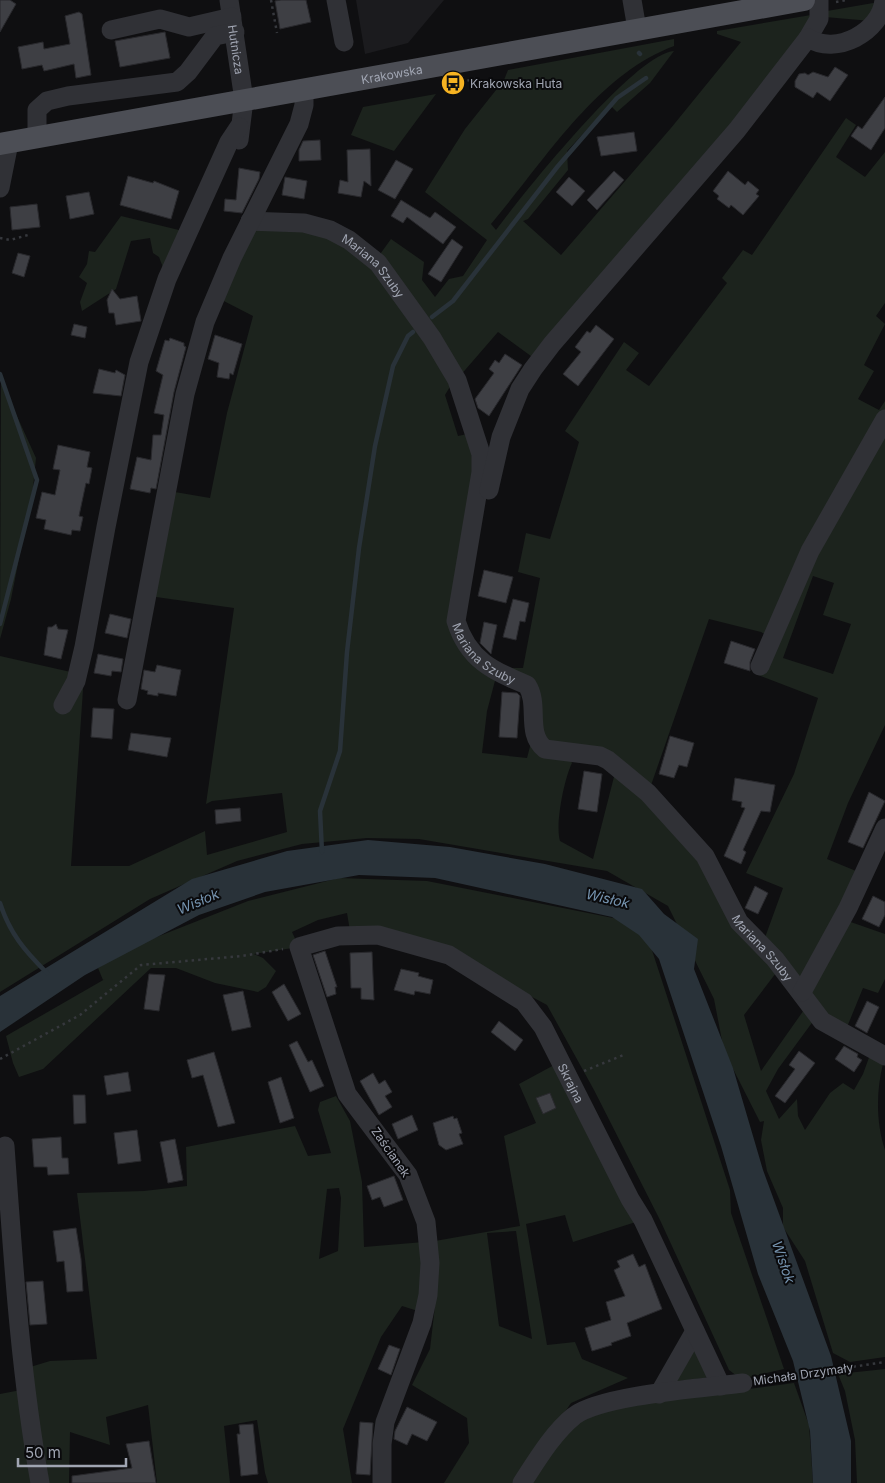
<svg xmlns="http://www.w3.org/2000/svg" width="885" height="1483" font-family="Inter,sans-serif">
<style>
.built{fill:#1b1b1e}
.green{fill:#1c231d;fill-rule:evenodd}
.water{fill:#293239}
.lines{fill:none;stroke-linecap:round;stroke-linejoin:round}
.stream{stroke:#293239;stroke-width:4.5}
.building{fill:#3e3f44;stroke:#29292d}
.path{stroke:#36383d;stroke-width:2.5;stroke-dasharray:2.5 4;stroke-linecap:butt}
.minor{stroke:#303136;stroke-width:19}
.major{stroke:#4c4e55;stroke-width:22}
.labels{text-anchor:middle;dominant-baseline:central;stroke-width:4;stroke-linejoin:round;paint-order:stroke}
.street-label{font-size:12px;fill:#a0a5b2;stroke:#0a0a0c}
.poi-label{font-size:12px;fill:#a0a5b2;stroke:#0a0a0c;text-anchor:start}
.water-label{font-size:14px;font-style:italic;fill:#7593af;stroke:#0a0a0c}
</style>
<rect width="100%" height="100%" fill="#0f0f11"/>
<path class="built" d="M356 0H444L408 43 365 54Z"/>
<path class="green" d="M879 2 871 21 825 17 827 11Z
M811 15V20L755 99 535 359 498 332 459 377 378 257 391 239 424 262 422 280 435 297 449 279 463 276 487 240 425 192 465 129 504 80 508 70 674 39V46C596 75 544 162 491 224L496 230C523 194 634 54 674 51L650 83 617 112 610 105 567 151 568 170 528 219 523 221 561 255 671 128 741 42 717 34V31Z
M436 94 394 151 351 135 363 107Z
M846 118 856 125 836 157 865 177 885 152V303L876 316 885 324 864 365 874 371 858 399 879 410 885 401V416L770 637 761 632 709 619 649 791 618 764 546 747 533 690 498 668H523L540 578 518 572 526 533 550 539 579 442 565 431 624 342 639 353 626 370 649 386 727 283 722 278 743 250 752 255Z
M121 216 183 231 164 270 159 257 153 253 150 238 131 241 116 289 82 311 80 302 87 283 79 277 87 264 89 251 95 252Z
M252 224 300 226 362 253 454 380 445 395 458 436 472 433 478 453 454 618 496 677 487 711 482 753 527 758 532 739 569 756 572 763C564 779 555 825 560 841L593 859 616 769 701 855 779 969 744 1015 761 1071 806 1007 814 1020 778 1069 766 1091 779 1119 797 1099 798 1116 805 1130 830 1093 843 1083 854 1090 863 1074 871 1052 883 1064C876 1091 876 1123 885 1150V1357L850 1362 833 1353 805 1261 783 1227V1208L767 1171 761 1140 764 1121 760 1122 724 1051 714 999 668 906 607 871 419 839 367 838 302 844 237 861 150 899 0 992V656L84 675 71 866H129L205 831 207 855 287 832 282 793 212 801 206 804 234 608 149 596 169 491 210 498 227 413 253 316 218 298Z
M1 381 36 458 33 488 11 599 0 639Z
M885 424V725L848 803 827 859 856 871 815 962 799 979 763 943 783 888 746 873 794 774 818 698 758 675 812 553ZM813 576 834 583 823 615 851 624 833 674 783 658Z
M339 878 427 881 623 920 649 941 730 1190 731 1213 784 1369 741 1379 729 1370 660 1220 594 1090 547 1005 450 953 350 931 347 913 318 920 292 932 299 947 254 954 263 958 276 971 266 987 258 992 215 983 176 968H151L43 1069 19 1077 13 1063 6 1036 105 979 103 980 98 968 134 946 248 901Z
M845 920 885 934V979L878 993 863 988 845 1032 835 1024 808 991Z
M556 1064 639 1221 573 1242 565 1215 526 1224 547 1345 575 1342 582 1359 628 1378 571 1403 516 1483H444L469 1443 467 1418 412 1385 430 1349 435 1306V1241L520 1226 504 1136 536 1123 519 1084ZM516 1231 532 1339 499 1326 487 1233Z
M336 1096 350 1121 362 1182 364 1247 424 1242 418 1311 402 1306 381 1337 343 1429 352 1483H268L265 1473 257 1420 224 1426 230 1483H157L148 1405 106 1417 110 1445 70 1432 69 1483H0V1394L21 1390 17 1371 50 1361 97 1359 77 1193 144 1191 187 1186 186 1147 295 1126 308 1156 331 1153 318 1110 320 1102ZM339 1188 341 1198 338 1251 319 1259 327 1189Z
M692 1345 712 1377 671 1382Z
M885 1369V1483H857L855 1440 845 1391 838 1374Z
M794 1383 809 1425 813 1483H529L551 1452 583 1415 619 1406Z"/>
<path class="water" d="M368 840 450 847 545 864 642 889 664 914 698 939 694 969 733 1068 763 1170 831 1356 851 1441V1483H813L810 1431 793 1361 758 1274 721 1146 659 959 639 935 612 917 435 878 359 875 265 892 199 915 85 975 0 1032V996L192 879 287 851Z"/>
<g class="lines">
<path class="stream" d="M639 53 640 54
M432 317 453 301 558 166 617 98 646 78
M0 374 37 480 0 624
M322 852 320 811 340 751 347 652 359 548 375 446 393 366 408 336 413 332
M0 903C10 934 25 951 47 973"/>
</g>
<path class="building" d="M0 0H10L16 4 0 32Z
M281 0H306L311 22 280 29 275 1Z
M79 12 82 14 91 75 76 78 74 64 44 71 42 65 22 69 18 47 43 42 44 49 70 44 65 16Z
M165 32 170 58 120 67 115 41Z
M835 67 848 75 830 101 817 92 813 98 795 87V81L799 74 805 73 808 75 813 72 828 77Z
M885 97V128L871 150 851 136 858 126 862 129Z
M634 132 637 151 601 156 597 137Z
M320 140 321 160 299 161V150L303 141Z
M370 149 371 186 364 181 361 197 338 193 340 180 348 182 347 150Z
M396 160 413 169 395 199 378 190Z
M239 168 260 172 259 179 242 213 224 211 225 199 236 200Z
M614 171 624 180 597 210 587 200Z
M728 171 745 185 748 181 759 190 756 194 759 196 743 215 731 205 729 208 717 199 719 196 713 191Z
M128 176 153 183 154 181 179 191 171 219 120 205Z
M285 177 307 181 304 199 282 195Z
M569 177 585 191 572 206 556 192Z
M89 192 94 214 70 219 66 196Z
M401 200 430 218 435 212 456 227 443 244 407 217 403 223 391 216Z
M37 204 40 227 12 230 10 207Z
M452 239 463 247 441 282 428 274Z
M18 253 30 256 24 277 12 273Z
M112 289 120 299 137 296 141 321 116 325 114 313H109L107 300Z
M74 324 87 327 85 338 71 335Z
M596 325 614 339 578 386 563 374 581 352 575 347 587 331 590 333Z
M215 335 242 344 233 375 230 373 229 379 217 377 219 363 208 359Z
M170 338 184 343V346L186 347 174 392 156 489 151 488 150 493 130 489 137 457 151 460 153 435H161L164 415 154 413 163 375 156 371 165 340 169 341Z
M505 354 522 365 489 416 478 408 475 399 494 373 489 369 495 360 499 363Z
M99 369 115 373 116 370 125 375 121 396 93 393Z
M58 445 90 452 87 467 92 468 89 484 86 483 79 516 83 517 80 531 72 530 71 535 44 529 46 520 36 518 42 492 55 495 60 470 53 469Z
M484 570 513 577 506 603 478 596Z
M513 599 529 603 525 622 520 621 516 640 503 637Z
M110 614 131 619 127 638 105 633Z
M484 622 497 625 491 654 480 643Z
M56 624 58 629 68 630 61 659 44 655 48 627H52Z
M731 641 755 649 750 662V671L724 663Z
M98 654 123 659 121 672 112 671 111 676 94 673Z
M157 665 181 670 176 696 158 693V696L147 694 148 691 141 689 144 670 155 672Z
M502 692 517 693 520 696 517 738 499 737Z
M93 708 114 709 112 739 91 737Z
M131 733 171 738 167 757 128 750Z
M670 736 694 743 687 767 679 765 674 778 659 774Z
M584 771 602 774 597 812 578 809Z
M735 778 775 785 770 812 761 811 743 850 746 852 741 864 724 856 745 808 741 807 742 802 732 800Z
M869 792 885 801 863 848 848 842Z
M240 808 241 821 216 824 215 810Z
M755 886 768 893 758 914 745 908Z
M873 896 885 902V915L879 927 862 919Z
M325 951 337 987H335L336 994 327 997 313 955Z
M372 952 374 1000 361 999V988H351L350 953Z
M401 969 419 973 418 976 433 980 430 994 415 991 414 995 394 990Z
M149 974 165 975 159 1011 144 1009Z
M284 984 301 1014 288 1021 272 992Z
M243 991 251 1027 232 1031 223 995Z
M867 1001 879 1007 867 1033 855 1026Z
M499 1021 523 1040 515 1051 491 1032Z
M297 1041 308 1062 312 1060 324 1086 310 1092 289 1045Z
M844 1046 858 1054 857 1057 862 1060 854 1072 835 1059Z
M799 1051 815 1063 785 1103 775 1096 795 1069 789 1065Z
M214 1052 235 1123 218 1127 203 1075 192 1078 187 1060Z
M128 1072 131 1091 107 1095 104 1076Z
M373 1073 379 1084 385 1080 392 1092 385 1096 392 1107 379 1115 360 1081Z
M281 1077 294 1118 280 1123 268 1082Z
M550 1093 556 1108 543 1114 536 1098Z
M73 1095H85L86 1123 74 1124Z
M412 1115 418 1130 398 1139 392 1124Z
M453 1116 454 1119 457 1118 462 1133 459 1134 463 1144 446 1150 439 1145 433 1123Z
M137 1130 141 1161 118 1164 114 1133Z
M61 1137 62 1158H68L69 1174 48 1175 47 1167H34L32 1139Z
M175 1139 183 1180 168 1183 160 1142Z
M394 1176 403 1200 384 1207 380 1197 372 1200 367 1186Z
M76 1228 81 1259 83 1291 67 1292 64 1261 57 1262 53 1231Z
M633 1254 639 1267 645 1264 662 1309 627 1323 631 1336 611 1343 612 1345 592 1351 585 1328 611 1320 606 1302 625 1296 614 1270 620 1267 617 1261Z
M43 1281 47 1324 30 1325 26 1282Z
M389 1345 400 1349 391 1375 378 1369Z
M407 1407 437 1422 427 1441 412 1434 407 1445 394 1439 395 1431Z
M360 1422 373 1423 370 1475 356 1474Z
M253 1424 258 1474 241 1476 237 1434H240L239 1425Z
M149 1441 156 1483H72V1476L132 1468 126 1444Z"/>
<g class="lines">
<path class="path" d="M271 0 277 33
M836 2 847 0
M461 82 475 79
M0 238 10 240 28 235
M0 1059 80 1015 141 965 242 956 283 949
M584 1071 626 1054
M757 1381 885 1362"/>
<g class="minor">
<path id="s1" d="M229 0 244 100 239 140"/>
<path d="M336 0 344 42"/>
<path d="M632 0 637 29"/>
<path d="M111 30 160 19 189 27 232 17"/>
<path d="M808 38 819 19V0"/>
<path d="M37 138V110L47 101 68 96 177 82 188 72 215 36 235 32"/>
<path d="M0 188 9 143"/>
<path id="s2" d="M250 221 304 223 330 230 349 240 378 263 432 338 457 380 481 454V472L456 621C468 660 493 671 527 685 540 705 525 733 545 749L600 756 608 760 648 793 705 856 739 922 775 959 822 1021 885 1056"/>
<path d="M489 490 501 437 520 389 533 369 552 344 737 130 808 38C836 56 881 32 884 0"/>
<path d="M760 666 810 551 885 419"/>
<path d="M127 700 185 394 205 322 232 258 299 124 304 105V90"/>
<path d="M63 705 76 681 84 647 106 527 139 362 167 279 229 142 239 127"/>
<path d="M802 992 848 908 885 828"/>
<path d="M5 1146C13 1258 20 1372 40 1483"/>
<path d="M659 1394 695 1331"/>
<path id="s3" d="M382 1483V1444L385 1422 422 1323 428 1295 430 1263 426 1222 408 1175 347 1094 299 947 338 936 378 935 449 955 524 1002 543 1027 630 1199 643 1220 721 1386"/>
<path d="M522 1483C537 1460 553 1433 574 1416 602 1395 705 1388 743 1383"/>
</g>
<path class="major" id="s4" d="M0 144 804 0"/>
</g>
<defs>
<g id="bus-disc" transform="scale(1.25)"><circle r="9.5" fill="#f6b322" stroke="#0a0a0c"/><path d="M-5-6H5V4H4V6H2V4H-2V6H-4V4H-5ZM-3.5-4V0h7V-4ZM-3.5 1.2v1.5H-2V1.2ZM2 1.2v1.5H3.5V1.2Z" fill="#111"/></g>
</defs>
<g fill-rule="evenodd">
<use href="#bus-disc" x="453" y="83"/>
</g>
<g class="labels">
<g class="street-label">
<text stroke="none"><textPath href="#s1" startOffset="50">Hutnicza</textPath></text>
<text stroke="none"><textPath href="#s4" startOffset="398">Krakowska</textPath></text>
<text stroke="none"><textPath href="#s2" startOffset="138">Mariana Szuby</textPath></text>
<text stroke="none"><textPath href="#s2" startOffset="572">Mariana Szuby</textPath></text>
<text stroke="none"><textPath href="#s2" startOffset="1006">Mariana Szuby</textPath></text>
<text stroke="none"><textPath href="#s3" startOffset="912">Skrajna</textPath></text>
<text transform="translate(391 1152) rotate(55)">Zaścianek</text>
<text transform="translate(803 1374) rotate(-8)">Michała Drzymały</text>
</g>
<g class="poi-label">
<text x="470" y="83">Krakowska Huta</text>
</g>
<g class="water-label">
<text transform="translate(608 898) rotate(13)">Wisłok</text>
<text transform="translate(198 901) rotate(-23)">Wisłok</text>
<text transform="translate(784 1262) rotate(71)">Wisłok</text>
</g>
</g>
<path d="M18 1458v8h108v-8" fill="none" stroke="#a0a5b2" stroke-width="2.5"/>
<text x="25" y="1458" font-size="15" fill="#a0a5b2" stroke="#0a0a0c" stroke-width="4" paint-order="stroke">50 m</text>
</svg>
